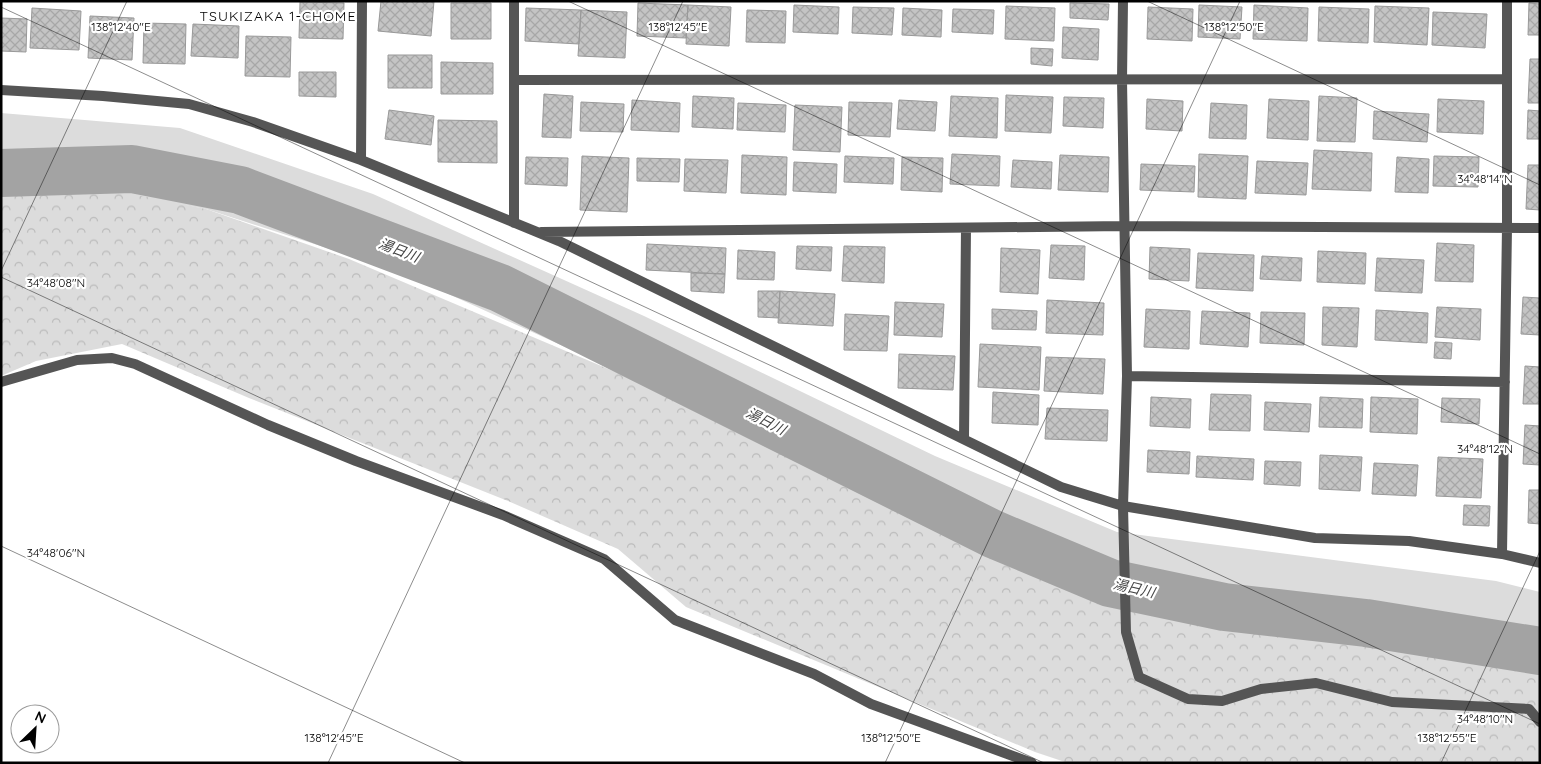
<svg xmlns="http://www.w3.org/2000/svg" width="1541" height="764" font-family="Quicksand,'Noto Sans JP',sans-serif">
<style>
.green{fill:#dcdcdc}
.forest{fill:url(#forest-crowns)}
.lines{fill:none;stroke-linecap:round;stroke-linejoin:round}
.river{stroke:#a3a3a3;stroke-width:48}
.building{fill:url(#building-cross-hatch);stroke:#999}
.street{stroke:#555;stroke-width:10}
.ticks{fill:none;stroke:#000;stroke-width:1;stroke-opacity:0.45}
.labels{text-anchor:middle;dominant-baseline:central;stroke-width:4.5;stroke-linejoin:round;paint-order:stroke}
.neighbourhood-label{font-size:14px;letter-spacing:1px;fill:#000;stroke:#fff}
.water-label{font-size:14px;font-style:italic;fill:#444;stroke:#fff}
.ticks-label{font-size:12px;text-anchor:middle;fill:#000;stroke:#fff;stroke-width:4.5;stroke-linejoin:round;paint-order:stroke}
</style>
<defs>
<pattern id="forest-crowns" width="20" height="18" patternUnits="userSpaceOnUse" patternTransform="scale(1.25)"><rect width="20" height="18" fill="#dcdcdc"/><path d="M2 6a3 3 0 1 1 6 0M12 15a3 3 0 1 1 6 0" fill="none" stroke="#bbb"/></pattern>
<pattern id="building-cross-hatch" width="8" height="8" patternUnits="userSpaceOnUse" patternTransform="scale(1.25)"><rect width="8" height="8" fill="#c4c4c4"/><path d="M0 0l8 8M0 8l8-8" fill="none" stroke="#a7a7a7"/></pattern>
</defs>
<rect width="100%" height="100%" fill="#fff"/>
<path class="green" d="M1 113 180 128 373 194 644 316 935 456 1117 532 1496 581 1540 592V675L1294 632 1171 616 985 546 677 398 398 271 206 209 107 191 1 195Z"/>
<path class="forest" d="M117 191 206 209 349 259 677 398 1014 560 1187 622 1395 641 1540 671V763H1068L1035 752 686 607 618 549 508 501 249 398 122 344 36 361 1 376V195Z"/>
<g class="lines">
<path class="river" d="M1 173 132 169 240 190 500 288 993 534 1110 583 1224 607 1366 623 1540 651"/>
</g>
<path class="building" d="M381 1H434L431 36 378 31Z
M300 2 344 3 343 39 299 38Z
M451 3H491V39H451Z
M638 3 688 5 686 38 637 36Z
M1070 3 1109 4 1108 20 1070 18Z
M1529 3 1540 4V35H1528Z
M688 5 731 7 729 46 686 44Z
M794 5 839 7 838 34 793 32Z
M1199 5 1242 7 1240 39 1198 37Z
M1254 5 1308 8 1307 41 1253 39Z
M1006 6 1055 8 1054 41 1005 39Z
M1375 6 1429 8 1427 45 1374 42Z
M853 7 894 8 892 35 852 33Z
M1148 7 1193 9 1192 41 1147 39Z
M1319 7 1369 9 1368 43 1318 41Z
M32 8 81 11 79 50 30 48Z
M526 8 581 10 579 44 525 41Z
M903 8 942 10 941 37 902 35Z
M953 9 994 10 993 34 952 32Z
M581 10 627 12 625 58 578 56Z
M747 10 786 11 785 43 746 42Z
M1433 12 1487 14 1485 48 1432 45Z
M90 16 134 18 132 60 88 58Z
M1 18 27 19 26 52 1 51Z
M144 23 186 24 185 64 143 63Z
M193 24 239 26 238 58 191 56Z
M1063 27 1099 29 1098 60 1062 58Z
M246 36 291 37 290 77 245 76Z
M1031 48 1053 49 1052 66 1031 64Z
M388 55H432V88H388Z
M1530 59H1540V103H1528Z
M441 62 493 63V94H441Z
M299 72H336V97L299 96Z
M544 94 573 96 571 138 542 137Z
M1006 95 1053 97 1051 133 1005 131Z
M693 96 734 98 733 129 692 127Z
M951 96 998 98 997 138 949 136Z
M1319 96 1357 98 1355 142 1317 141Z
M1064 97 1104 98 1103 128 1063 126Z
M1147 99 1183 101 1182 131 1146 129Z
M1269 99 1309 101 1308 140 1267 138Z
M1438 99 1484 101 1483 134 1437 132Z
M632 100 680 103 679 132 631 130Z
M899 100 937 102 935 131 897 129Z
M581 102 624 104 623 132 580 131Z
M849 102 892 103 890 137 848 135Z
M738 103 786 105 785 132 737 130Z
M1211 103 1247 105 1246 139 1209 138Z
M795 105 842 107 840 152 793 150Z
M389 110 434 116 431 145 385 139Z
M1528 110 1540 111V139H1527Z
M1374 111 1429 114 1427 142 1373 139Z
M438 120 497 121V163L438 162Z
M1314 150 1372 153 1371 191 1312 189Z
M952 154 1000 156 999 186 950 184Z
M1199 154 1248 156 1246 199 1198 197Z
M742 155 787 157 786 195 741 193Z
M1060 155 1109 157 1108 192 1058 190Z
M582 156 629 158 627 212 580 210Z
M845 156 894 158 893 184 844 182Z
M1434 156 1479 157 1478 187 1433 186Z
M526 157 568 158 567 186 525 184Z
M902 157 943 158 942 192 901 190Z
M1397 157 1429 159 1428 193 1395 192Z
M637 158 680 159 679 182 637 181Z
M685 159 728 160 726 193 684 191Z
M1013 160 1052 162 1051 189 1011 187Z
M1257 161 1308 163 1306 195 1255 193Z
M794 162 837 164 836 193 793 191Z
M1141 164 1195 166 1194 192 1140 190Z
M1528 165H1540V210L1526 209Z
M1437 243 1474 245 1473 282 1435 281Z
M647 244 726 248 725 274 646 270Z
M1051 245 1085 246 1084 280 1049 278Z
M797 246 832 247 831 271 796 269Z
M844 246 885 247 884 283 842 281Z
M1150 247 1190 249 1189 281 1149 279Z
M1001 248 1040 250 1038 294 1000 292Z
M738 250 775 252 774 280 737 279Z
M1318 251 1366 253 1365 284 1317 282Z
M1198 253 1254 255 1253 291 1196 288Z
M1262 256 1302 258 1301 281 1260 279Z
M1377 258 1424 260 1422 293 1375 291Z
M691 273 725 274 724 293 691 291Z
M758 291H780L779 318 758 317Z
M780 291 835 294 833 326 778 323Z
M1523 297 1540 298V335L1521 334Z
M1047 300 1104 303 1103 335 1046 333Z
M895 302 944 304 942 337 894 335Z
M1323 307 1359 308 1357 347 1322 345Z
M1437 307 1481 309 1480 340 1435 337Z
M992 309 1037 311 1036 330 992 329Z
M1146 309 1190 311 1189 349 1144 347Z
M1376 310 1428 313 1427 343 1375 340Z
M1202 311 1250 313 1248 347 1200 344Z
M1261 312 1305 313 1304 345 1260 343Z
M845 314 889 316 887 351 844 350Z
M1435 342 1452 343 1451 359 1434 358Z
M980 344 1041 347 1039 390 978 387Z
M899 354 955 356 953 390 898 388Z
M1046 357 1105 359 1103 394 1044 391Z
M1525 366 1540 367V404H1523Z
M993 392 1039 395 1038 425 992 423Z
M1211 394 1251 395 1250 431 1209 430Z
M1151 397 1191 399 1190 428 1150 426Z
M1320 397 1363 399 1362 428 1319 427Z
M1371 397 1418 399 1417 434 1370 432Z
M1442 398 1480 399 1479 424 1441 422Z
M1265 402 1311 404 1309 432 1264 430Z
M1047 408 1108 410 1107 441 1045 439Z
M1525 425 1540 426V465L1523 464Z
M1148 450 1190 452 1189 474 1147 472Z
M1320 455 1362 457 1360 491 1319 489Z
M1197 456 1254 459 1253 480 1196 477Z
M1438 457 1483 459 1481 498 1436 496Z
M1265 461 1301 462 1300 486 1264 484Z
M1374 463 1418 465 1416 496 1372 494Z
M1529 490H1540V524L1528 523Z
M1464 505 1490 506 1489 526 1463 525Z"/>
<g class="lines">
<path class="street" d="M1123 1 1122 80 1127 376 1123 506 1126 632 1139 677 1188 699 1222 701 1261 689 1316 683 1392 702 1529 709 1540 722
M514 80 1507 79
M1 90 103 96 189 104 253 122 361 160 559 241 1061 487 1123 506 1315 538 1409 541 1502 554 1540 563
M361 160 362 1
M514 223V1
M541 232 1126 226 1540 228
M1127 376 1505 382
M1 382 77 360 112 358 135 364 268 425 356 461 503 515 604 559 675 620 814 674 871 704 1032 763
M964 439 966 228
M1502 554 1507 228V1"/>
</g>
<path class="ticks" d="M568 1 1540 454M1147 1 1540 185M1 7 1540 724M1 271 127 1M1 277 1044 763M1 546 465 763M328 763 683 1M885 763 1240 1M1441 763 1540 551"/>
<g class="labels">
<g class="neighbourhood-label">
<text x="278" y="16">TSUKIZAKA 1-CHOME</text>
</g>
<g class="water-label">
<text transform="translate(399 250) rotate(21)">湯日川</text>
<text transform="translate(766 421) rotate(27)">湯日川</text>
<text transform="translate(1134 588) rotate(13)">湯日川</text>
</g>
</g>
<g class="ticks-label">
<text x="121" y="31">138°12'40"E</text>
<text x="678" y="31">138°12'45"E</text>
<text x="1234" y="31">138°12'50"E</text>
<text x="1485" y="183">34°48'14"N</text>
<text x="56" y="287">34°48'08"N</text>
<text x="1485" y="453">34°48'12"N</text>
<text x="56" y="557">34°48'06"N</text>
<text x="1485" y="723">34°48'10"N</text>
<text x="334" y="742">138°12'45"E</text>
<text x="891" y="742">138°12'50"E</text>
<text x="1447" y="742">138°12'55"E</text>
</g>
<rect width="1541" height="764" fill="none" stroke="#000000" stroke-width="5"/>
<g transform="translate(35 729) rotate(25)"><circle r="24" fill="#ffffff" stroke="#999999"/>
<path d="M0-4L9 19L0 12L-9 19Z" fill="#000000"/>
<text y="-8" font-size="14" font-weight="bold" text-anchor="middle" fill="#000000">N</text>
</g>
</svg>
